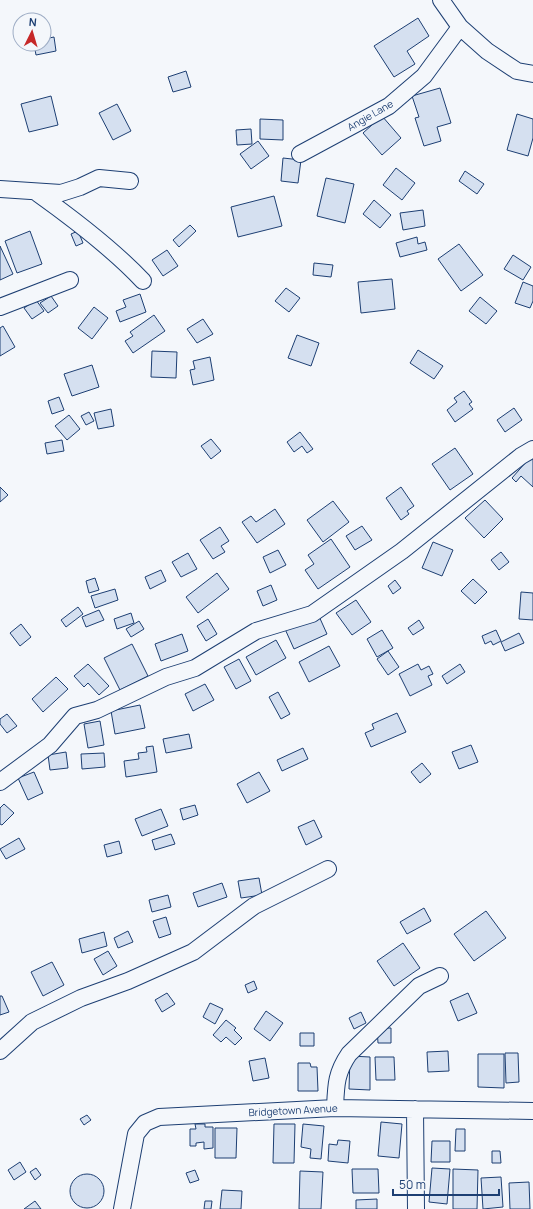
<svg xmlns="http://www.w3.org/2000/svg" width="533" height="1209" font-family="Manrope,sans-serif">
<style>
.building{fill:#d5e0f0;stroke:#1d3f73}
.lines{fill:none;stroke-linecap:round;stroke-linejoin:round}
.minor-casing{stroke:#1d3f73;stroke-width:18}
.minor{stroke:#f4f7fb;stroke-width:16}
.labels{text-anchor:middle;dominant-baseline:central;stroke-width:3;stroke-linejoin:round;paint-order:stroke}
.street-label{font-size:10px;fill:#1d3f73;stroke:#f4f7fb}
</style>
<rect width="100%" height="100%" fill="#f4f7fb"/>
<path class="building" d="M418 18 429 36 407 51 415 64 394 77 374 46Z
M54 37 56 51 36 55 34 44H44V39Z
M186 71 191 87 173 92 168 77Z
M440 88 451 123 437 127 441 141 424 146 415 118 419 117 412 96Z
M51 96 58 125 29 132 21 104Z
M117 104 131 131 113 140 99 113Z
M517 114 533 119V138L528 156 507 150Z
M382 116 401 138 382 155 363 133Z
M260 119 283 120V140L260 139Z
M251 129 252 144 237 145 236 130Z
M258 141 269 156 251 169 240 154Z
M283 158 301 160 298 183 281 181Z
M396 168 415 183 402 200 383 185Z
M465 171 484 184 477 194 459 181Z
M326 178 354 184 345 223 317 216Z
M274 196 282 226 238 237 231 207Z
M374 200 391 215 380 228 363 214Z
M423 210 425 226 403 230 400 213Z
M190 225 196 231 179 247 173 240Z
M30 231 42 264 17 273 5 241Z
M78 231 83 243 76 246 71 234Z
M417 237 418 244 425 242 427 250 400 257 396 243Z
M459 244 483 275 461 291 438 259Z
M0 246 13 274 0 280Z
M167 250 178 266 163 276 152 260Z
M513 255 531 267 523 280 504 269Z
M314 263 333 265 331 277 313 275Z
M392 279 395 309 361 313 358 282Z
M523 282 533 286V301L530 308 515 303Z
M286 288 300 298 289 312 275 301Z
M140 294 146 312 120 322 116 311 126 307 123 300Z
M51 296 58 306 48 313 40 303Z
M480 297 497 311 486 324 469 311Z
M36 300 44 311 32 319 24 308Z
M94 307 108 318 92 339 78 328Z
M154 315 165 331 133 353 125 341 133 336 130 332Z
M203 319 213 334 197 343 187 329Z
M3 326 15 347 0 356V328Z
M297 335 319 343 311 366 288 358Z
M418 350 443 366 434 379 410 363Z
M152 351 177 352 176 378 151 377Z
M210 357 214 380 193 385 190 370 195 369 193 361Z
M92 365 99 387 72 396 64 374Z
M464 391 472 402 469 404 473 409 455 422 447 410 457 402 454 398Z
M59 397 64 410 52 414 48 401Z
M514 408 522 420 505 432 497 420Z
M111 409 114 426 98 429 94 413Z
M89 412 94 421 86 425 81 416Z
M69 415 80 429 67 440 55 426Z
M300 432 313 449 307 453 302 446 294 452 287 442Z
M211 439 221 451 211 459 201 446Z
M62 440 64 451 47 454 45 443Z
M455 448 473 474 450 490 432 464Z
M533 454V487L521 476 516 482 512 478Z
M0 487 8 495 0 502Z
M401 487 414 506 407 511 409 514 401 520 386 498Z
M485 500 503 519 484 538 465 518Z
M333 501 349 522 323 542 307 520Z
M275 509 285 524 257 543 242 522 251 516 256 522Z
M362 526 372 540 355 550 346 536Z
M220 527 229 541 221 546 225 552 213 559 200 540Z
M331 539 350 567 318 589 305 570 314 564 308 555Z
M433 542 453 550 442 576 422 568Z
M278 550 286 565 270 573 263 557Z
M501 552 509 562 499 570 491 560Z
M188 553 197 569 181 577 172 562Z
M161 570 166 581 150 589 145 577Z
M217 573 229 589 198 613 186 597Z
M95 578 99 590 89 593 86 581Z
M473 579 487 592 475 604 461 591Z
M395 580 401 588 393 594 388 586Z
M271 585 277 600 263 606 257 591Z
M115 589 118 600 95 608 91 596Z
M521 592 533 593V620L519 619Z
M356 600 371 622 352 635 336 613Z
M78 607 83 614 66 627 61 620Z
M99 610 104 620 86 627 82 617Z
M131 613 134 623 117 629 114 619Z
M318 614 327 634 294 649 285 629Z
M208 619 217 634 206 641 197 626Z
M419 620 424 628 413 635 408 628Z
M139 621 144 629 131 637 126 629Z
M21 624 31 637 20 646 10 633Z
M382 630 393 648 377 657 367 639Z
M496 630 501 641 493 645 491 641 485 644 482 636Z
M519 633 524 643 505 651 501 642Z
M182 634 188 651 161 661 155 644Z
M276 640 286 658 256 675 246 657Z
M132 644 148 676 120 690 104 658Z
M329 646 340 666 309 682 299 662Z
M388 651 399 667 388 675 377 659Z
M239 659 251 681 236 689 224 667Z
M88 664 109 686 99 695 88 683 84 687 74 676Z
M418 664 421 670 429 666 433 674 428 676 432 685 410 696 399 674Z
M460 664 465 672 447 684 442 676Z
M56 677 68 689 43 712 32 699Z
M205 684 214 700 193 711 185 694Z
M278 692 290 714 281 719 269 697Z
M140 705 145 728 115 734 111 711Z
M397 713 406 732 371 747 365 733 374 729 372 724Z
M7 714 17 726 7 733 0 724V719Z
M100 721 104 745 88 748 84 724Z
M189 734 192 748 166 753 163 739Z
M471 745 478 762 459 769 452 752Z
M153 746 157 772 126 777 124 761 139 759 138 753 147 752 146 747Z
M303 748 308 759 282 771 277 760Z
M66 752 68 768 50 770 48 755Z
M104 753 105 767 82 769 81 754Z
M422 763 431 774 420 783 411 772Z
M34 772 43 793 28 800 18 778Z
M259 772 270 791 247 803 237 784Z
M4 804 14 813 2 825 0 824V808Z
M195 805 198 815 183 820 180 809Z
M161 809 168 826 142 836 135 819Z
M314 820 322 837 306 845 298 827Z
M171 834 175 844 155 850 152 840Z
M19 838 25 849 6 859 0 849Z
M119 841 122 853 107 857 104 845Z
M259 878 262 895 241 898 238 881Z
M222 883 227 897 198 907 193 893Z
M168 895 171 907 152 912 149 900Z
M424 908 431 921 407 934 400 922Z
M486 911 506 938 474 961 454 934Z
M166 917 171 934 159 938 153 921Z
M128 931 133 942 118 948 114 938Z
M104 932 107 946 82 953 79 939Z
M403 943 420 968 394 986 377 961Z
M108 951 117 966 103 975 94 959Z
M52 962 64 985 43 996 31 972Z
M254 981 257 989 248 993 245 985Z
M167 993 175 1004 162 1012 155 1000Z
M468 993 477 1013 458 1021 450 1001Z
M0 996H2L9 1012 0 1015Z
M210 1003 223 1009 215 1024 203 1017Z
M266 1011 283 1023 270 1041 254 1029Z
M361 1012 366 1023 354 1029 349 1018Z
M226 1020 236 1028 234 1030 242 1038 235 1045 226 1037 221 1042 213 1035Z
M377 1028H391V1043H378Z
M300 1033H314V1046H300Z
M448 1051 449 1071 428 1072 427 1052Z
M505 1053H518L519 1082 506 1083Z
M478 1054H504V1088L478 1087Z
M350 1056 370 1057V1090L349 1089Z
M375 1057H394L395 1080H376Z
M265 1058 269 1078 253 1081 249 1061Z
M298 1063H310L311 1067H317L318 1091H298Z
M87 1115 91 1120 84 1125 80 1119Z
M381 1122 402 1124 399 1158 378 1156Z
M195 1124H205V1127H213V1148L204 1149V1142L196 1143V1146H190V1129H196Z
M274 1124H295L294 1163H273Z
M303 1124 324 1126 321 1159 310 1158 311 1149 301 1147Z
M215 1128H237L236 1158H215Z
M456 1129H465V1151H455Z
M338 1140 350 1141 348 1163 328 1161 329 1144 337 1145Z
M432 1141H450V1162H431Z
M492 1151H500L501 1163H492Z
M20 1162 26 1172 14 1180 8 1170Z
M36 1168 41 1175 35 1180 30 1172Z
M432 1168 450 1169 447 1204 429 1202Z
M352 1169H378L379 1193H353Z
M453 1169 478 1170 477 1209H453Z
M195 1170 199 1180 190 1183 186 1173Z
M300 1171 323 1172 321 1209H299Z
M70 1191a17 17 0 1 1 34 0a17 17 0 1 1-34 0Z
M501 1177 503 1207 483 1209 481 1178Z
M529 1182 530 1209H510L509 1183Z
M222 1190 242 1191 241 1209H220Z
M377 1199V1209H356V1200Z
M35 1201 41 1209H24Z
M205 1201H212L211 1209H204Z"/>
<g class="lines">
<g class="minor-casing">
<path id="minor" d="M441 0 460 27 487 51 517 71 533 74
M300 154 389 106 424 76 460 27
M0 189 61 193 80 187 99 178 130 181
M37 193C72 218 113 249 143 281
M0 307 70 280
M0 782 50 745 75 716 97 710 166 677 195 668 256 631 312 614 402 551 521 456 533 449
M0 1051 32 1022 81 998 128 981 193 952 254 906 328 869
M335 1108C336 1085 336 1073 349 1054L419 986 440 976
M415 1109 416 1209
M122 1209 136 1134 145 1123 159 1117 335 1108 533 1111"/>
</g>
<use href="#minor" class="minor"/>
</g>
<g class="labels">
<g class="street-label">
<text transform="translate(370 115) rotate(-30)">Angie Lane</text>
<text transform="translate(293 1110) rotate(-3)">Bridgetown Avenue</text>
</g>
</g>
<g transform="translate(32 32) rotate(5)"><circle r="19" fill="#f4f7fb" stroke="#9eadc5"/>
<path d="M0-3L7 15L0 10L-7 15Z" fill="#c62828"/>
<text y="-6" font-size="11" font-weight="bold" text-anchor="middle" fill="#1d3f73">N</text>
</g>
<path d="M393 1189v6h106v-6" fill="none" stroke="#1d3f73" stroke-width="2"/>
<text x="399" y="1189" font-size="12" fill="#1d3f73" stroke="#f4f7fb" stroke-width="3" paint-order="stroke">50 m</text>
</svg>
